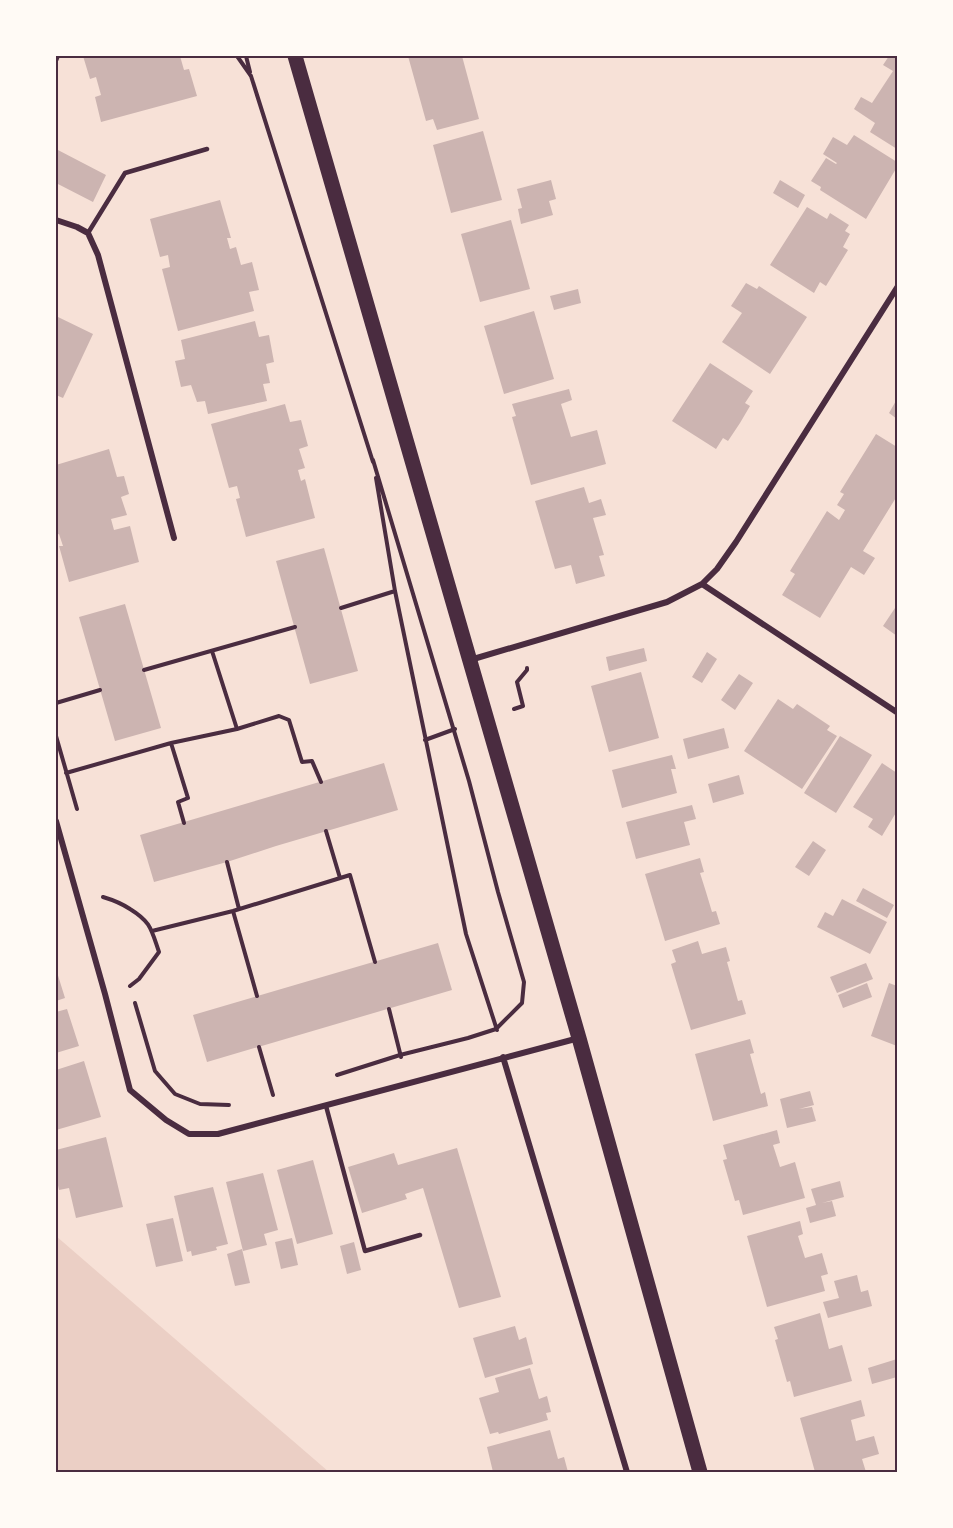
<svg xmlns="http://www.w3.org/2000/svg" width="953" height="1528" font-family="Manrope,sans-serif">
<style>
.green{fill:#ebcfc5}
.building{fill:#ccb4b1}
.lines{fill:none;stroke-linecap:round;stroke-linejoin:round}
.path{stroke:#4a2c40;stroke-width:4}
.service{stroke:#4a2c40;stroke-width:4.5}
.minor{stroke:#4a2c40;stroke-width:6}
.primary{stroke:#4a2c40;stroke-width:15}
.neatline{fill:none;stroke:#4a2c40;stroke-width:2}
</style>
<rect width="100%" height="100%" fill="#f7e1d7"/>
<path class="green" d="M56 1236 329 1472H56Z"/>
<path class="building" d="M83 56H180L184 70 189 69 197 96 101 122 95 97 101 95 96 77 90 79Z
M408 56H462L479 119 437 130 433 119 426 121Z
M889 56H897V149L870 132 875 123 854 109 861 97 872 103 893 71 883 65Z
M483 131 502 200 451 213 433 145Z
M854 135 897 162V167L866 219 820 190 821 187 811 181 826 158 836 164 837 163 823 154 833 137 847 145Z
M56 149 106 175 93 202 56 183Z
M551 180 556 199 549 201 553 215 521 224 518 209 522 208 517 189Z
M780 180 805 195 798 208 773 193Z
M220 200 231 238H227L230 249 236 247 241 265 252 262 259 290 249 292 254 311 178 331 162 269 170 267 168 255 160 257 150 219Z
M807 207 827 219 830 213 849 225 845 231 850 234 843 247 848 250 826 286 820 282 814 293 770 265Z
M511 220 530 289 480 302 461 234Z
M746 283 757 289 759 286 807 317 770 374 722 342 742 313 731 306Z
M578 289 581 303 554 310 550 296Z
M534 311 554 379 504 394 484 326Z
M58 317 93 334 63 398 56 395V319Z
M255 321 259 337 269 335 274 362 266 364 270 383 263 384 267 401 208 414 205 401 197 402 191 385 181 387 175 361 185 359 181 340Z
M710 363 753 391 745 403 750 406 740 423 728 441 723 438 716 449 672 421Z
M569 389 572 400 561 404 571 437 597 430 606 464 531 485 512 417 516 416 512 404Z
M897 399V419L889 413Z
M285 404 290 422 301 420 308 446 299 449 305 468 298 470 301 481 305 479 315 518 246 537 236 499 240 498 237 486 229 488 211 424Z
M876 434 897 447V496L863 551 875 558 864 575 851 567 820 618 782 595 795 574 790 571 827 511 839 520 845 510 837 505 844 494 840 492Z
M109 449 117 477 124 476 129 494 121 497 127 515 111 519 114 530 130 526 139 562 69 582 59 546H63L59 534 56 535V465Z
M584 487 589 503 601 499 606 515 593 518 604 555 599 556 605 576 576 584 571 565 555 569 535 501Z
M324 548 358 671 310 684 276 561Z
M125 604 161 728 115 741 79 617Z
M897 605V636L883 626Z
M644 648 647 661 609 671 606 657Z
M707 652 717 659 702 683 692 677Z
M641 672 659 738 609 752 591 686Z
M739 674 753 683 735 710 721 700Z
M778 699 793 709 797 704 830 726 827 730 837 736 802 789 744 751Z
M724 728 729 748 688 759 683 739Z
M840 736 872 755 836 813 804 793Z
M672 755 676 769H671L677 793 622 808 612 770Z
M384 763 398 810 276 846 227 862 154 882 140 835Z
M882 763 897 773V811L882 836 868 827 873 819 853 807Z
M739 775 744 794 713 803 708 784Z
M692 805 696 819 684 822 690 845 636 859 626 822Z
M813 841 826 850 809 876 795 867Z
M700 858 704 872 700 873 706 892 712 912 716 911 720 924 665 941 645 874Z
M863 888 894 905 887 918 856 901Z
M842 899 887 922 870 954 817 927 825 912 833 916Z
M698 941 702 954 726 947 730 961 727 962 738 1001 742 1000 746 1014 691 1030 671 964 676 962 672 950Z
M438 943 452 990 207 1062 193 1015Z
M866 963 873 979 837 993 830 977Z
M56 969 65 998 56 1001Z
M867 983 872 997 843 1008 838 995Z
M889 983 897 986V1046L871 1036Z
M67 1009 79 1046 56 1053V1012Z
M750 1039 754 1053 750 1054 761 1094 765 1092 768 1106 713 1121 695 1054Z
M84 1061 101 1117 56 1130V1070Z
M810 1091 814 1105 799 1109 812 1107 816 1121 787 1128 780 1099Z
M777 1130 780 1143 773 1145 780 1167 795 1162 805 1198 743 1215 739 1200 735 1201 723 1160 727 1159 723 1145Z
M106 1137 123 1207 76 1218 69 1188 59 1190 56 1176V1150Z
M457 1148 501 1297 459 1308 423 1188 405 1194 407 1199 362 1213 348 1167 394 1153 398 1165Z
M313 1160 333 1234 297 1244 277 1170Z
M263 1173 278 1230 264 1234 267 1245 243 1251 226 1182Z
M840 1181 844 1197 822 1203 832 1201 836 1216 810 1223 806 1208 816 1205 811 1189Z
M213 1187 228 1244 216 1247 217 1250 192 1256 191 1251 187 1252 174 1196Z
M173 1218 183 1261 156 1267 146 1224Z
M800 1221 803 1234 798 1236 805 1258 822 1253 828 1274 821 1276 825 1291 767 1307 747 1236Z
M292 1238 298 1265 281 1269 275 1242Z
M354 1242 361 1270 347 1274 340 1246Z
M242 1249 250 1283 235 1286 227 1254Z
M857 1275 861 1292 868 1290 872 1306 828 1318 823 1302 839 1298 834 1281Z
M820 1313 829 1349 842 1345 852 1381 794 1397 790 1381 787 1382 775 1340 778 1339 774 1327Z
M515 1326 519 1340 526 1337 533 1364 485 1378 473 1338Z
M897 1359V1377L872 1384 868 1368Z
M530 1368 539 1399 547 1396 551 1412 546 1413 548 1420 499 1434 498 1432 490 1434 479 1398 499 1392 495 1378Z
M861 1400 865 1416 851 1420 856 1441 874 1436 879 1454 862 1459 866 1472H815L800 1418Z
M550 1430 558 1459 564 1457 568 1472H493L487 1447Z"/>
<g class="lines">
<path class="path" d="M237 56 251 76 373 462
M246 56 250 72
M56 61 58 56
M376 478 395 591 466 934 497 1030
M341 608 395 591
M212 651 237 729
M144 670 295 627
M56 703 100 690
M514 709 523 706 517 682 527 670V668
M56 736 77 809
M425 740 455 729
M171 743 188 798 178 802 184 823
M66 773 171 743 237 729 279 716 289 720 302 762 312 761 321 782
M326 831 340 878
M227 862 239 909
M103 897C113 900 121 903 130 909 151 922 151 929 159 952L139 979 130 986
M233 911 257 996
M152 931 233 911 350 875 375 962
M135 1003 155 1071 175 1094 200 1104 229 1105
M389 1009 401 1057
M259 1047 273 1095
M337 1075 400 1055 468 1038 496 1029 522 1003 524 982 498 892 469 781 373 460"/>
<path class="service" d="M88 233 125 173 207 149
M326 1106 365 1251 420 1235"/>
<path class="minor" d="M56 220 77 227 88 233 98 255 174 538
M702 584 898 713
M470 660 667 602 702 584 717 569 736 542 898 286
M56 821 105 994 130 1090 166 1120 189 1134H218L579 1038
M503 1057 627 1472"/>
<path class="primary" d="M295 56 579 1038 700 1472"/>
</g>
<rect width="953" height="1528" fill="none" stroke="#fffaf5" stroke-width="114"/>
<rect x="57" y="57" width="839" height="1414" class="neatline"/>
</svg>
